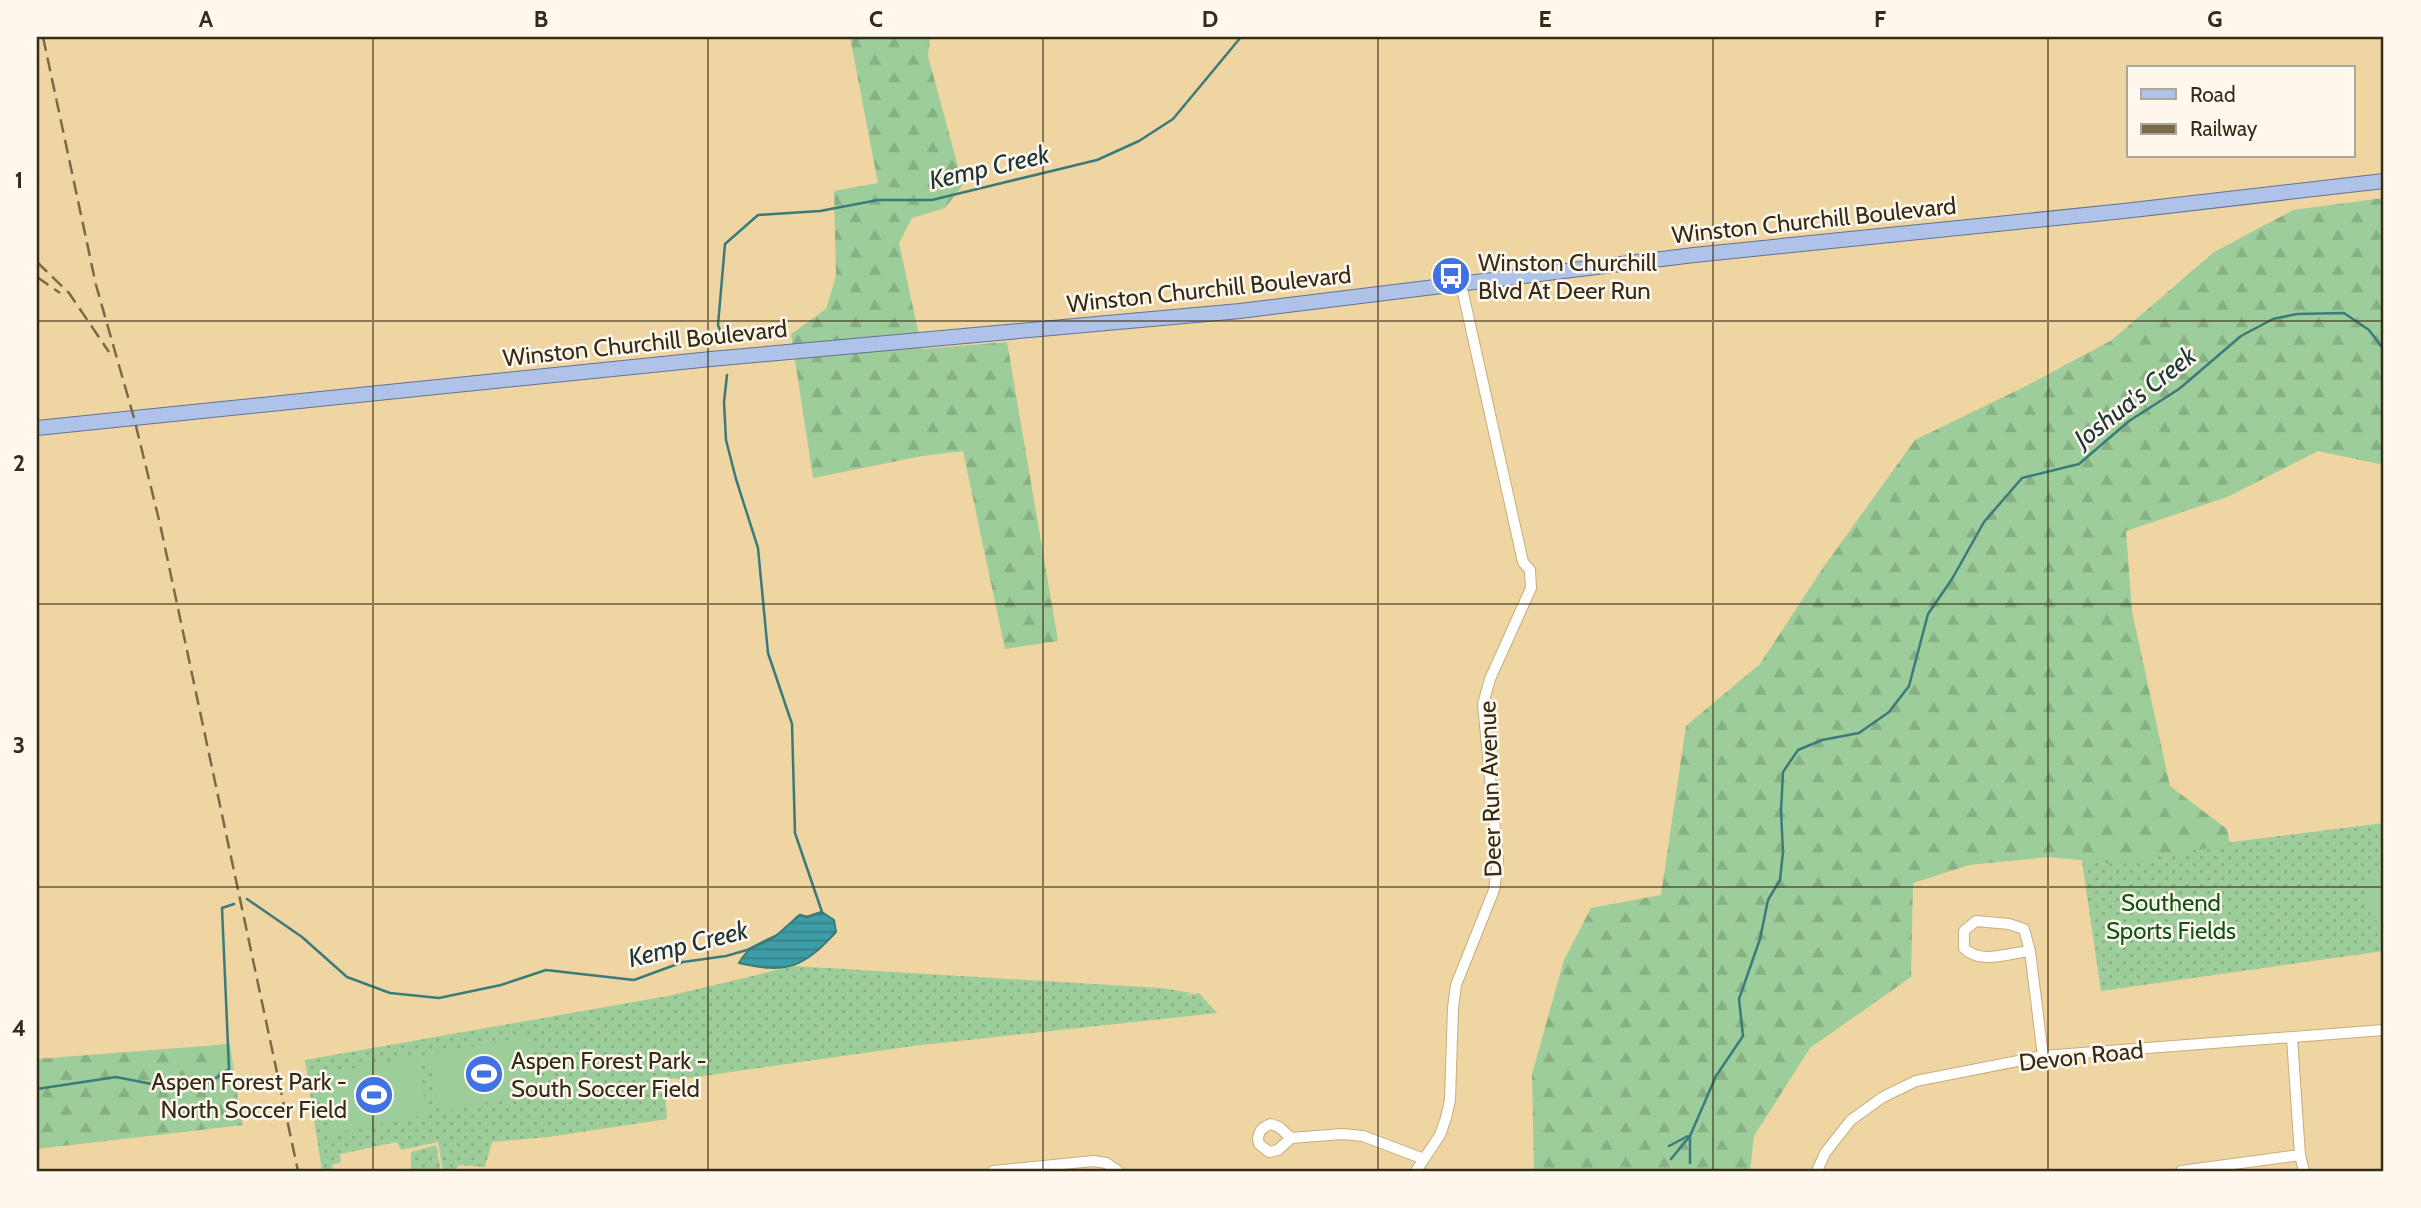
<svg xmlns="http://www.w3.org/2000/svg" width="2421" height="1208" font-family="Cabin,sans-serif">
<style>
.grass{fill:url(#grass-dots)}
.forest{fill:url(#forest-firs)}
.garden{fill:#9ccd9a}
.water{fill:url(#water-rules);stroke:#3b7b7b;stroke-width:2}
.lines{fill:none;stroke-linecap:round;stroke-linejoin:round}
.stream{stroke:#3b7b7b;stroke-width:2.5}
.minor-casing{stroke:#c7ad7a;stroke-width:12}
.major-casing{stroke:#627295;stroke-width:16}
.minor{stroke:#fff;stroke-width:10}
.major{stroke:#afc2e8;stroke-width:14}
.rail{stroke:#7a6a4a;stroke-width:2.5;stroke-dasharray:14 7;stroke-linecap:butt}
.grid{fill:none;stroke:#362b17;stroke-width:2;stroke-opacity:0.55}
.labels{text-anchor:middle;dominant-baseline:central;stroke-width:5;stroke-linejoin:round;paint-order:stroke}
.street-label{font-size:24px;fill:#362b17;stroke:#fef8ee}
.poi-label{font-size:24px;fill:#362b17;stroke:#fef8ee;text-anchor:start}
.park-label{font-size:24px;fill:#115316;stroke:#fef8ee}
.water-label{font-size:26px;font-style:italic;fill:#203638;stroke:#fef8ee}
.neatline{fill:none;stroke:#362b17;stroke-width:2.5}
.grid-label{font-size:23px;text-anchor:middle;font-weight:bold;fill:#362b17}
</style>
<defs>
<pattern id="grass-dots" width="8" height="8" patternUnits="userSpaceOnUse" patternTransform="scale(1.75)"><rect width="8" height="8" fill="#9ccd9a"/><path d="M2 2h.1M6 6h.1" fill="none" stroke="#87b084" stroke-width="1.8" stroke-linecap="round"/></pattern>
<pattern id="forest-firs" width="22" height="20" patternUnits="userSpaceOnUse" patternTransform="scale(1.75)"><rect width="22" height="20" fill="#9ccd9a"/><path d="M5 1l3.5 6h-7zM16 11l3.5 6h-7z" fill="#87b084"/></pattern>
<pattern id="water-rules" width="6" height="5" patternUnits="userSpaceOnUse" patternTransform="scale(1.75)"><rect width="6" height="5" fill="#3d9da6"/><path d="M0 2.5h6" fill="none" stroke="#348086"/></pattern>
</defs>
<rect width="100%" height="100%" fill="#efd5a1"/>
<path class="grass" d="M2384 823V951L2101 991 2082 861Z
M794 966 1161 988 1192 993 1181 996 1199 993 1217 1013 913 1046 682 1079 664 1078 667 1119 548 1137 492 1142 485 1167 460 1165 453 1171H443L438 1142 401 1150 397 1142 340 1154 341 1162 332 1165 333 1171H322L305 1060 668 996Z
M436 1145 441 1171H411V1152Z"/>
<path class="forest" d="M850 37H930L928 56 963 185 945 208 912 218 899 243 922 349 1007 342 1058 641 1005 649 963 451 922 456 813 478 791 334 826 309 836 276 834 191 878 183Z
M2384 198V465L2318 451 2227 497 2126 531 2132 611 2170 786 2227 829 2230 844 2117 864 2050 857 1969 865 1913 883 1911 977 1810 1048 1754 1136 1750 1171H1534L1532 1074 1564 960 1591 908 1661 895 1686 726 1760 664 1823 568 1915 440 2024 387 2112 340 2214 252 2293 210Z
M230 1044 239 1106 243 1125 37 1149V1059Z"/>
<path class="garden" d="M2384 864V922H2378C2358 906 2364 877 2384 864Z
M529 1036 540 1092 440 1112 428 1055Z
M417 1056 427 1115 330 1134 320 1075Z"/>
<path class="water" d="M822 912 834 920 836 932C803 968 787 974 739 963 751 943 757 948 774 937 783 931 790 922 800 915L807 917Z"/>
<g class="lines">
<path class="stream" d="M725 343 718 325 725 244 758 215 820 211 878 200H932L1097 160 1139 141 1173 119 1241 37
M727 375 724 402 726 440 736 479 758 548 768 653 792 724 795 833 822 912 807 917 800 915 796 918
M247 899 302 937 347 977 390 993 439 998 501 985 546 970 634 980 683 962 726 956 747 950 775 936
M37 1089 116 1077 157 1085 210 1082 229 1069 222 908 234 904
M1669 1146 1688 1136
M1671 1159 1690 1136
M1690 1163V1136L1716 1076 1743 1036 1739 999 1760 939 1768 900 1780 880 1783 852 1781 811 1783 772 1798 750 1822 740 1859 733 1889 712 1909 686 1928 614 1952 579 1984 522 2022 478 2079 464 2129 421 2179 389 2241 336 2273 319 2297 314 2344 313 2369 330 2384 350"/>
<g class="minor-casing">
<path id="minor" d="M2030 951C2008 953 1980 965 1964 948V931L1976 921 2009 924 2024 929 2030 951 2043 1056
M2292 1038 2300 1155 2304 1171
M1271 1124 1279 1127 1291 1138 1278 1150 1269 1152 1259 1144C1256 1134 1261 1127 1271 1124Z
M1291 1138 1342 1134 1363 1136 1424 1159
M993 1171 1093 1161 1106 1163 1118 1171
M1416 1171 1440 1135 1446 1118 1450 1100 1453 1008 1456 985 1494 890 1498 861 1483 704 1490 679 1531 588 1530 570 1523 562 1461 284
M1817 1171 1825 1153 1851 1120 1883 1097 1916 1081 2043 1056 2384 1030
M2181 1171 2300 1155"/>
</g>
<g class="major-casing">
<path id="major" d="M37 428 711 359 1240 311 1694 255 2124 211 2384 181"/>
</g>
<use href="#minor" class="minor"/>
<use href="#major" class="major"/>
<path class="rail" d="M43 37 96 285 134 418 160 524 298 1171
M37 262 69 293 109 352
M37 277 60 293"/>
</g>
<path class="grid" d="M373 37V1171M708 37V1171M1043 37V1171M1378 37V1171M1713 37V1171M2048 37V1171M37 321H2384M37 604H2384M37 887H2384"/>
<defs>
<g id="bus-disc" transform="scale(2.0125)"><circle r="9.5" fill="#4172e3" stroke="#fef8ee"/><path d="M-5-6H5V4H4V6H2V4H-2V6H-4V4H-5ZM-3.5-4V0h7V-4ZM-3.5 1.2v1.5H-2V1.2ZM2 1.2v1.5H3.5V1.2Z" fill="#fff"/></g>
<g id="stadium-disc" transform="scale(2.0125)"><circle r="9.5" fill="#4172e3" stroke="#fef8ee"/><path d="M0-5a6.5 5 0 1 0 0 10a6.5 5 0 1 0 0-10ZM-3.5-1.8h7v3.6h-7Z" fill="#fff"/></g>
</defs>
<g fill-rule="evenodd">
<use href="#bus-disc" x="1451" y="276"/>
<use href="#stadium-disc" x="484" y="1074"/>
<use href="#stadium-disc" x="374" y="1095"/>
</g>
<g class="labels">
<g class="street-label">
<text transform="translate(1814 220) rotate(-6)">Winston Churchill Boulevard</text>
<text transform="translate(1209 289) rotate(-6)">Winston Churchill Boulevard</text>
<text transform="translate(645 343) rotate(-6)">Winston Churchill Boulevard</text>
<text transform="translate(1490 789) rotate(-92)">Deer Run Avenue</text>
<text transform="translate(2081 1056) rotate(-6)">Devon Road</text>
</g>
<g class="poi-label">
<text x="1478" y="262">Winston Churchill<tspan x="1478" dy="28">Blvd At Deer Run</tspan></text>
<text x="511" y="1060">Aspen Forest Park -<tspan x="511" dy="28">South Soccer Field</tspan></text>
<text x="347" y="1081" text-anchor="end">Aspen Forest Park -<tspan x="347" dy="28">North Soccer Field</tspan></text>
</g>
<g class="park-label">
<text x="2171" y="902">Southend<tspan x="2171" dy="28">Sports Fields</tspan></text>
</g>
<g class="water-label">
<text transform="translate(989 167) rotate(-13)">Kemp Creek</text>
<text transform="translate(2135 397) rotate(-38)">Joshua's Creek</text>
<text transform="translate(688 944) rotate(-14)">Kemp Creek</text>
</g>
</g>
<rect width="2421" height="1208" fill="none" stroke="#fef8ee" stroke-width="77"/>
<rect x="2127" y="66" width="228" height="91" fill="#fef8ee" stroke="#aea698" stroke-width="2"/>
<rect x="2141" y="89" width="35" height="10" fill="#afc2e8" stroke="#aea698" stroke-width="2"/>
<text x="2190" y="102" font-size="21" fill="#362b17">Road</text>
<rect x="2141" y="124" width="35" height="10" fill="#7a6a4a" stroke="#aea698" stroke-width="2"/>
<text x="2190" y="136" font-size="21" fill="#362b17">Railway</text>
<rect x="38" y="38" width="2344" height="1132" class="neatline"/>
<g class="grid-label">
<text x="206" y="27">A</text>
<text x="541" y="27">B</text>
<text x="876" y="27">C</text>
<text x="1210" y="27">D</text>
<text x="1545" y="27">E</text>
<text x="1880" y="27">F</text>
<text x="2215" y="27">G</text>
<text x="19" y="188">1</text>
<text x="19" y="471">2</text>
<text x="19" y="753">3</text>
<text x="19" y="1036">4</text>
</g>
</svg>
